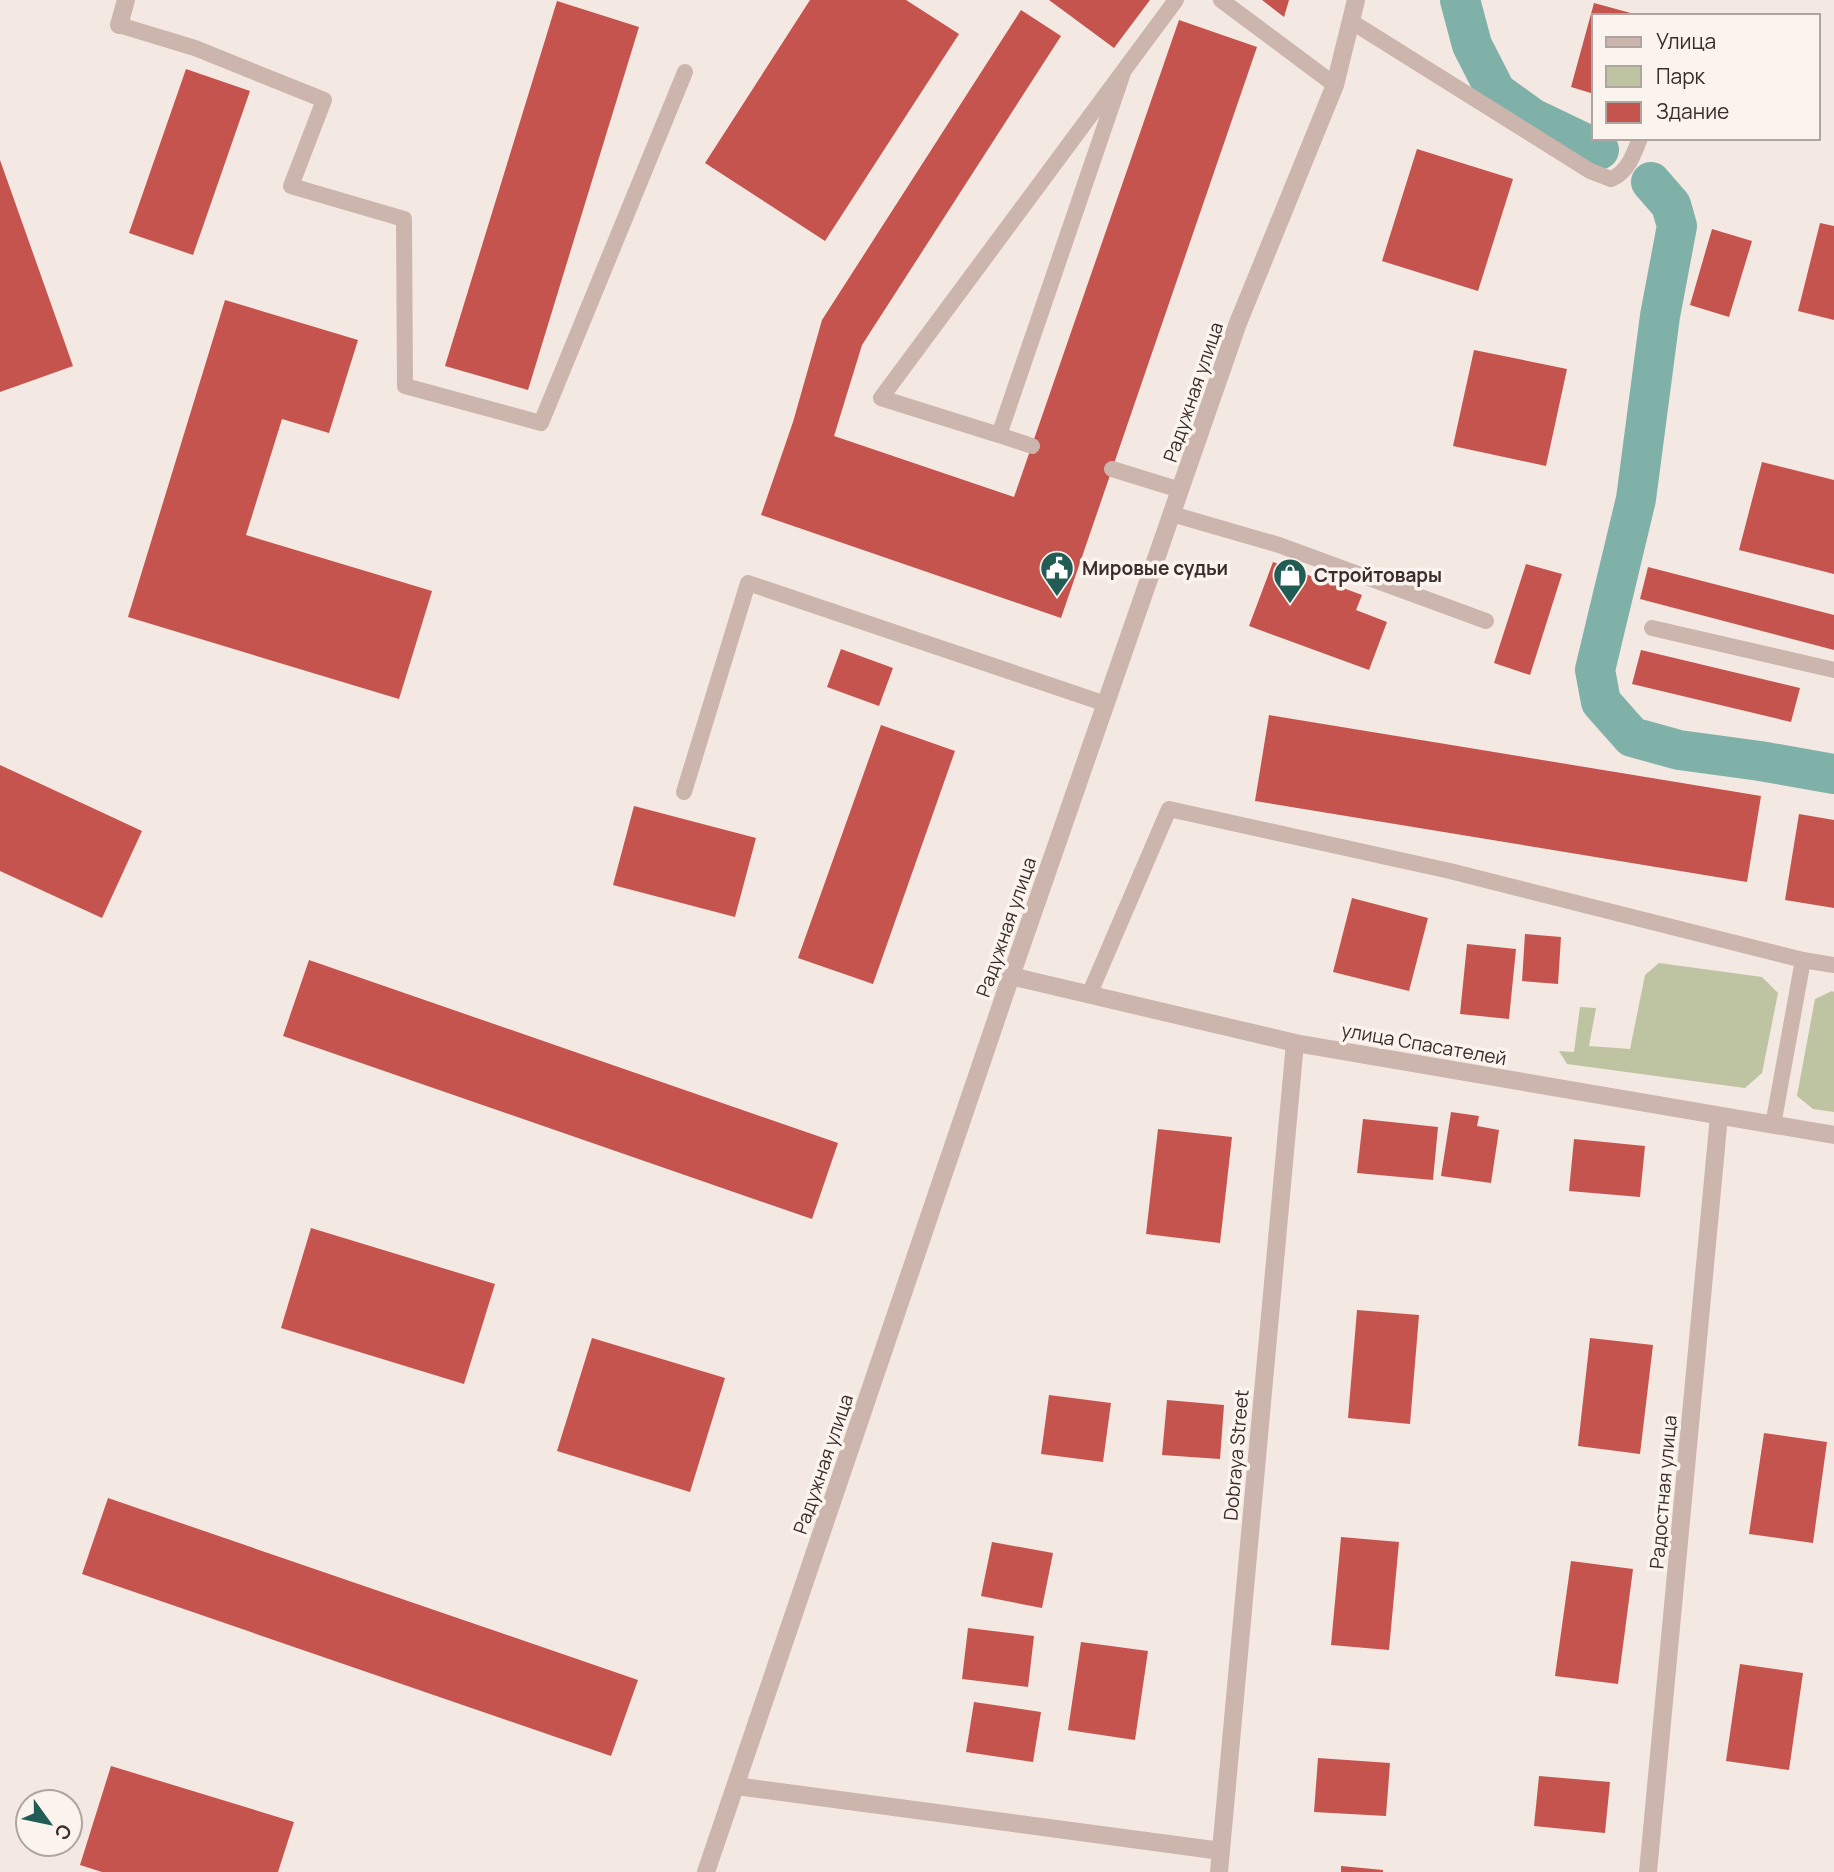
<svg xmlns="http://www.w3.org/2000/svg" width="1834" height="1872" font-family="Manrope,sans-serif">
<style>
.green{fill:#bec3a1}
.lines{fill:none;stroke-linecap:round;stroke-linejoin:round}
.canal{stroke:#80b1a9;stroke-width:40}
.building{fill:#c5544e}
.service{stroke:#ccb5ad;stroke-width:16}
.minor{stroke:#ccb5ad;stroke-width:18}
.tertiary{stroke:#ccb5ad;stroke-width:18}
.labels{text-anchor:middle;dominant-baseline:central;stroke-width:7;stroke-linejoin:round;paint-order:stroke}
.street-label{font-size:19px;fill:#3b2d2b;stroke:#fbf3ee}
.poi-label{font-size:19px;font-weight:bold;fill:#3b2d2b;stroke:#fbf3ee;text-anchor:start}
</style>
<rect width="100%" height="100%" fill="#f3e8e2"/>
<path class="green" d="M1659 963 1762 977 1778 993 1762 1073 1745 1088 1567 1064 1559 1051 1574 1052 1580 1007 1596 1008 1589 1046 1630 1049 1645 975Z
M1832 991 1834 992V1112L1813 1109 1797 1096 1815 999Z"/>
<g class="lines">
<path class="canal" d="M1460 0 1472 45 1496 92 1532 118 1599 150
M1651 182 1671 205 1677 226 1660 316 1636 499 1595 670 1601 702 1632 737 1679 750 1760 761 1834 774"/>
</g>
<path class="building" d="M810 0H906L959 34 825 241 705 163Z
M1049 0H1150L1114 48Z
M1262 0H1289L1284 17Z
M557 1 639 27 528 390 445 366Z
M1594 3 1638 15 1594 16V94L1571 87Z
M1021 10 1061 36 862 345 834 436 1014 497 1179 20 1257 47 1061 618 761 515 793 422 822 320Z
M186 69 250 91 193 255 129 233Z
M1417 149 1513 179 1478 291 1382 261Z
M0 160 73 366 0 392Z
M1820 223 1834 226V320L1798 311Z
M1712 229 1752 241 1729 317 1690 305Z
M225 300 358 340 329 433 282 419 246 535 432 591 399 699 128 617Z
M1474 350 1567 369 1546 466 1453 446Z
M1762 462 1834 480V574L1739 550Z
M1273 562 1362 595 1356 610 1387 622 1369 670 1249 626Z
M1526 564 1562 574 1530 675 1494 663Z
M1648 567 1834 615V650L1640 599Z
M841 649 893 668 879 706 827 687Z
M1641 650 1800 688 1791 722 1632 684Z
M1269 715 1761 796 1747 882 1255 801Z
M881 725 955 751 873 984 798 958Z
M0 765 142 831 102 918 0 871Z
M634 806 756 838 735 917 613 885Z
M1799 814 1834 820V908L1785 900Z
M1352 898 1428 918 1409 991 1333 972Z
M1525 934 1561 937 1558 984 1522 981Z
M1467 944 1516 949 1509 1019 1460 1014Z
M309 960 838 1143 812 1219 283 1036Z
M1451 1112 1479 1116 1477 1126 1499 1130 1491 1183 1441 1176Z
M1363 1119 1438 1127 1433 1180 1357 1173Z
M1158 1129 1232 1137 1220 1243 1146 1234Z
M1574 1139 1645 1146 1640 1197 1569 1191Z
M311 1228 495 1284 464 1384 281 1328Z
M1357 1310 1419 1315 1410 1424 1348 1418Z
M592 1338 725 1378 690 1492 557 1451Z
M1590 1338 1653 1345 1640 1454 1578 1446Z
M1049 1395 1111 1403 1103 1462 1041 1454Z
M1167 1400 1224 1405 1220 1459 1162 1455Z
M1764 1433 1827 1442 1813 1543 1749 1534Z
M108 1498 638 1680 611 1756 82 1574Z
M1341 1537 1399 1542 1389 1650 1331 1645Z
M992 1542 1053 1553 1042 1608 981 1596Z
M1571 1561 1633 1569 1618 1684 1555 1676Z
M968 1628 1034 1636 1028 1687 962 1679Z
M1081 1642 1148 1651 1135 1740 1068 1730Z
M1740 1664 1803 1673 1789 1770 1726 1761Z
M974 1702 1041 1712 1033 1762 966 1752Z
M1318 1758 1390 1763 1386 1816 1314 1812Z
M111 1766 294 1822 278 1872H102L80 1865Z
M1539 1776 1610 1782 1605 1833 1534 1826Z
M1341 1866 1383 1870V1872H1341Z"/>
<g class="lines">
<path class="service" d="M1221 0 1335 85
M1352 22 1590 171 1611 179C1628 172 1634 154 1640 138
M119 25 195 48 324 100 291 186 404 219 405 386 541 423 685 72
M1124 70 999 435 881 398 1176 0
M999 435 1032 446
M1112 469 1180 490
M1172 514 1279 545 1486 621
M1652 628 1834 670
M684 792 748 583 1106 704
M1089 995 1169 809 1450 871 1803 960 1834 965
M1773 1125 1803 960"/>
<path class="minor" d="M119 25 126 0
M1011 976 1295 1043 1834 1135
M736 1786 1221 1851
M1219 1872 1295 1043
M1648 1872 1719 1116"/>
<path class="tertiary" d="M706 1872 1011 976 1238 323 1335 85 1356 0"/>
</g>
<defs>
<g id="civic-pin" transform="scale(1.75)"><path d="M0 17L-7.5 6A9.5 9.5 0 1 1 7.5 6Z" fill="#215c55" stroke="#fbf3ee"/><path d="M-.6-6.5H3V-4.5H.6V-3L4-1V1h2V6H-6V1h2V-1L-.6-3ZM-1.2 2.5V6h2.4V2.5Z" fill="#fff"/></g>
<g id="shop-pin" transform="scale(1.75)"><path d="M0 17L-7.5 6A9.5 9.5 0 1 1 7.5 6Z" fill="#215c55" stroke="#fbf3ee"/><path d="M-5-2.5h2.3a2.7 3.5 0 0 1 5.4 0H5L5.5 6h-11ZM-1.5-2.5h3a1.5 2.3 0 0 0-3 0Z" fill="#fff"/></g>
</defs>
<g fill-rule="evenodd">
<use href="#civic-pin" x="1057" y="568"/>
<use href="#shop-pin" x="1290" y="575"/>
</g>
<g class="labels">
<g class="street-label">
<text transform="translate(1193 392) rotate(-71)">Радужная улица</text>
<text transform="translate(1006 927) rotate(-71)">Радужная улица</text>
<text transform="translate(1424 1044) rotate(10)">улица Спасателей</text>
<text transform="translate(1236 1455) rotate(-85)">Dobraya Street</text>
<text transform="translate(823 1464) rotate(-71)">Радужная улица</text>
<text transform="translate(1663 1492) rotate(-85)">Радостная улица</text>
</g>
<g class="poi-label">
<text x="1082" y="568">Мировые судьи</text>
<text x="1314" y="575">Стройтовары</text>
</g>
</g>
<rect x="1592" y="14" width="228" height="126" fill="#fbf3ee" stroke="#aea4a0" stroke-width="2"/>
<rect x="1606" y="37" width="35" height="10" fill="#ccb5ad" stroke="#aea4a0" stroke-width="2"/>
<text x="1656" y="49" font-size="21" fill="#3b2d2b">Улица</text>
<rect x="1606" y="66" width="35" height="21" fill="#bec3a1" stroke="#aea4a0" stroke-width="2"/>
<text x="1656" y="84" font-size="21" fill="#3b2d2b">Парк</text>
<rect x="1606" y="102" width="35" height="21" fill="#c5544e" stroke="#aea4a0" stroke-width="2"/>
<text x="1656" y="119" font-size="21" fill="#3b2d2b">Здание</text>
<g transform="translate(49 1823) rotate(123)"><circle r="33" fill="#fbf3ee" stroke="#aea4a0" stroke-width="2"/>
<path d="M0-5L12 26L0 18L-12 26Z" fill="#215c55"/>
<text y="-10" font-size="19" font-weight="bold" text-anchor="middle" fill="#3b2d2b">С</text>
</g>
</svg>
